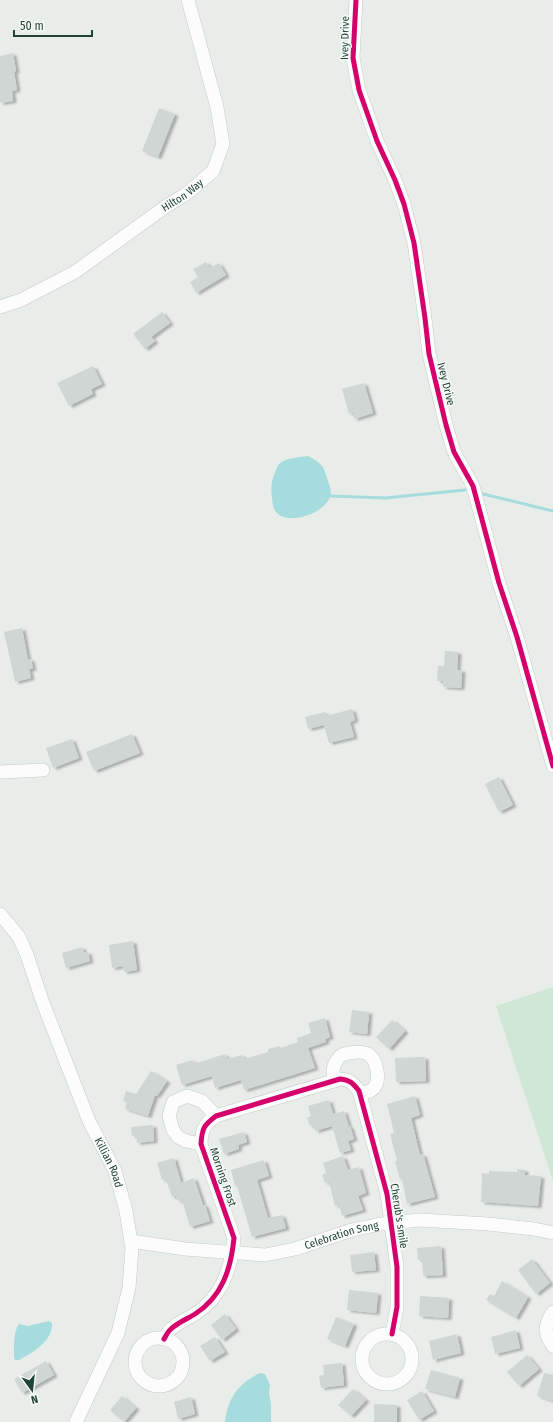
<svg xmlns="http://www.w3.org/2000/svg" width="553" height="1422" font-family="'Fira Sans Condensed',sans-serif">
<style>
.green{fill:#d0e7d5}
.water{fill:#a6dcdd}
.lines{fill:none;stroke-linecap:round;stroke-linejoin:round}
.stream{stroke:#a6dcdd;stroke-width:3}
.building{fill:#d0d6d3;filter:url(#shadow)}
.minor-casing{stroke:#c5cac7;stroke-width:14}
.minor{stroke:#fcfcfc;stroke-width:13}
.cycleway-casing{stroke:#f7fbf8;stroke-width:8}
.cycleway{stroke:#d6006c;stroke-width:5}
.labels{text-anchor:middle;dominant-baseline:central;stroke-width:3;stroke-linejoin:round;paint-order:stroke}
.street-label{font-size:11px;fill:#224437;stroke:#f7fbf8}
</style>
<defs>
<filter id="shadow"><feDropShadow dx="3.5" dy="2" stdDeviation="1" flood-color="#0004"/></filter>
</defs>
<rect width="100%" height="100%" fill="#e8edea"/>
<path class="green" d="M553 987V1181L496 1006Z"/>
<path class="water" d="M308 456C320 462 324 466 327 478 328 482 331 488 331 492 331 514 277 531 273 505 271 493 270 483 275 473 276 470 277 466 279 464 286 458 300 457 308 456Z
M49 1321 52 1323C53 1341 34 1352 19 1360H15L14 1358C14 1348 13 1332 19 1324L28 1326Z
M260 1373 265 1374 270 1385 269 1392 271 1405V1422H225C228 1398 238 1384 260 1373Z"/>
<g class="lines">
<path class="stream" d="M483 494 553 511
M331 496 385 498 465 490"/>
</g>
<path class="building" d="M13 53 16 71 14 72 17 90 12 91 13 101 0 103V56Z
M159 108 175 114 158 157 142 151Z
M206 262 210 268 219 263 226 275 196 293 190 282 198 277 193 269Z
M162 312 170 323 151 337 155 341 145 349 133 334Z
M93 366 102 384 91 389 93 394 69 406 57 383Z
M364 383 373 413 354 419 353 412 349 414 342 389Z
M22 628 28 660 31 659 33 669H29L31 678 15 682 4 632Z
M445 651 458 652 457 670H462L461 688 443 687V681H437L438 666H444Z
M352 709 355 720 350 722 354 737 329 743 324 725 308 729 305 717 325 712 326 716Z
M132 734 140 753 94 771 86 752Z
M72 739 79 758 53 768 46 748Z
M499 777 513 805 499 812 485 784Z
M133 941 137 970 124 972 123 966 112 968 109 945Z
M82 947 84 953 88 952 90 961 66 968 62 953Z
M352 1010 369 1012 367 1034 349 1032Z
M325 1018 330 1037 325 1039 326 1042 308 1048 315 1068 244 1090 241 1080 215 1088 212 1076 182 1085 176 1065 193 1060 194 1064 225 1054 227 1059 242 1055 244 1059 268 1052V1049L280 1046V1048L298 1042 297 1038 311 1033 308 1023Z
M392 1020 405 1031 389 1049 376 1037Z
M425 1057 426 1081 396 1082 395 1058Z
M151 1071 167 1081 157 1096 155 1095 148 1116 125 1109 127 1102 123 1101 126 1091 136 1094Z
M415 1096 420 1115 411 1118 420 1155 423 1154 435 1197 407 1204 402 1179 400 1180 395 1161H397L390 1134 394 1133 387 1104Z
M329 1100 333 1114 344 1111 349 1127 350 1126 354 1139 348 1141 351 1150 340 1153 332 1126 315 1131 314 1125 310 1126 307 1118 311 1116 308 1106Z
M153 1125 154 1141 137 1143 136 1136H132L131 1127Z
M244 1132 247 1142 238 1145 239 1149 224 1154 219 1139Z
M343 1156 348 1170 359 1167 366 1193 358 1196 363 1210 342 1216 339 1205 335 1206 329 1182 325 1183 322 1175 326 1173 323 1163Z
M174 1158 181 1183 194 1178 203 1205H205L210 1221 190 1227 182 1200 178 1201 176 1195 172 1197 166 1179 162 1180 157 1163Z
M264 1160 269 1176 257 1180 268 1218 282 1215 286 1228 252 1237 237 1186H235L231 1170Z
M517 1169 525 1170V1175L541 1176 538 1206 481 1202 482 1173 489 1174V1171L517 1172Z
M441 1246 443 1275 423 1276 422 1260H418L417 1248Z
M374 1252 376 1270 352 1272 350 1255Z
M532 1259 550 1283 536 1294 518 1270Z
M502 1281 528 1297 516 1318 486 1300 490 1294 494 1296Z
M349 1290 378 1293 376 1313 347 1310Z
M420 1296 449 1298 448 1318 419 1316Z
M225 1314 236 1329 222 1340 211 1325Z
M336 1317 354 1324 345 1346 327 1339Z
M516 1330 520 1348 495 1354 491 1337Z
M457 1334 461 1353 433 1360 429 1341Z
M215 1337 225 1352 210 1361 200 1346Z
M527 1355 539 1369 519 1386 507 1372Z
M46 1361 54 1375 22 1393 14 1379Z
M342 1363 344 1385 321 1388 319 1376 324 1375 323 1365Z
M431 1370 460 1378 455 1397 425 1389Z
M544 1373 553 1375V1401L537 1396Z
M353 1389 366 1400 351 1416 338 1405Z
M422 1391 434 1411 419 1420 407 1400Z
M122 1396 136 1408 124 1422 110 1410Z
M191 1397 195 1414 178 1419 174 1402Z
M374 1404 397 1405V1422H374Z"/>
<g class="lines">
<g class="minor-casing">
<g id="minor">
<path d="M356 0 353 58 359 90 377 141 395 180 404 204 414 243 425 318 429 354 446 425 454 452 473 486 499 583 517 637 553 766"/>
<path id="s1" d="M0 307 21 300 75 272 165 207 186 194 213 171 223 144 217 107 188 0"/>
<path d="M0 772 43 770"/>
<path id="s2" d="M0 914 19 937 27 955 43 1003 89 1121 115 1171 126 1211 132 1248 129 1288 118 1333 76 1422"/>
<path d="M335 1081C332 1073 332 1067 337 1060 340 1055 343 1054 349 1053 355 1052 362 1051 368 1054 377 1060 381 1079 374 1088 370 1092 365 1093 360 1093"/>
<path d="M201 1144 186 1141 178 1137 173 1130 169 1116 173 1102 187 1096 202 1101 216 1116"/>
<path id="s3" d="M131 1241 185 1249 265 1255 295 1249 352 1230 381 1224 419 1220 488 1224 534 1229 553 1233"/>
<path d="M553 1312C544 1325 544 1334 553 1346"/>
<circle cx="387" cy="1359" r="25"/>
<circle cx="159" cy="1362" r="24"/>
<path d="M164 1339C166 1336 168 1331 171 1329 177 1323 187 1319 195 1314 222 1297 231 1269 234 1238L201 1144C202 1128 204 1125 216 1116L340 1079C350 1080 353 1083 359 1091L387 1194 397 1267V1307L392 1334"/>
</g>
</g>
<use href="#minor" class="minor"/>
<g class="cycleway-casing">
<path id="cycleway" d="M356 0 353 58 359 90 377 141 395 180 404 204 414 243 425 318 429 354 446 425 454 452 473 486 499 583 517 637 553 766
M164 1339C166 1336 168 1331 171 1329 177 1323 187 1319 195 1314 222 1297 231 1269 234 1238L201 1144C202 1128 204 1125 216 1116L340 1079C350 1080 353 1083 359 1091L387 1194 397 1267V1307L392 1334"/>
</g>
<use href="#cycleway" class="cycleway"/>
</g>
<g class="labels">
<g class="street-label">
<text transform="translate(345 38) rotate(-89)">Ivey Drive</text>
<text stroke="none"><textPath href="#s1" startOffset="215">Hilton Way</textPath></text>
<text transform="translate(446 384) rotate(76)">Ivey Drive</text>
<text stroke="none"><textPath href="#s2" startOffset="273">Killian Road</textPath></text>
<text transform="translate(223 1177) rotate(71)">Morning Frost</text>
<text transform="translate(399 1216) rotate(81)">Cherub's smile</text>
<text stroke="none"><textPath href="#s3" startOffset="214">Celebration Song</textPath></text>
</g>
</g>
<g transform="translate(32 1390) rotate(165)" stroke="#f7fbf8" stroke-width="3" paint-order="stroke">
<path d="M0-3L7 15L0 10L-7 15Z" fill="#224437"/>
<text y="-6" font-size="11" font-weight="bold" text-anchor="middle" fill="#224437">N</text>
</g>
<path d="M14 30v6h78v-6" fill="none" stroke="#224437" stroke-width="2"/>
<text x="20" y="30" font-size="12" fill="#224437" stroke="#f7fbf8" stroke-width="3" paint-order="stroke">50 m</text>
</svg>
